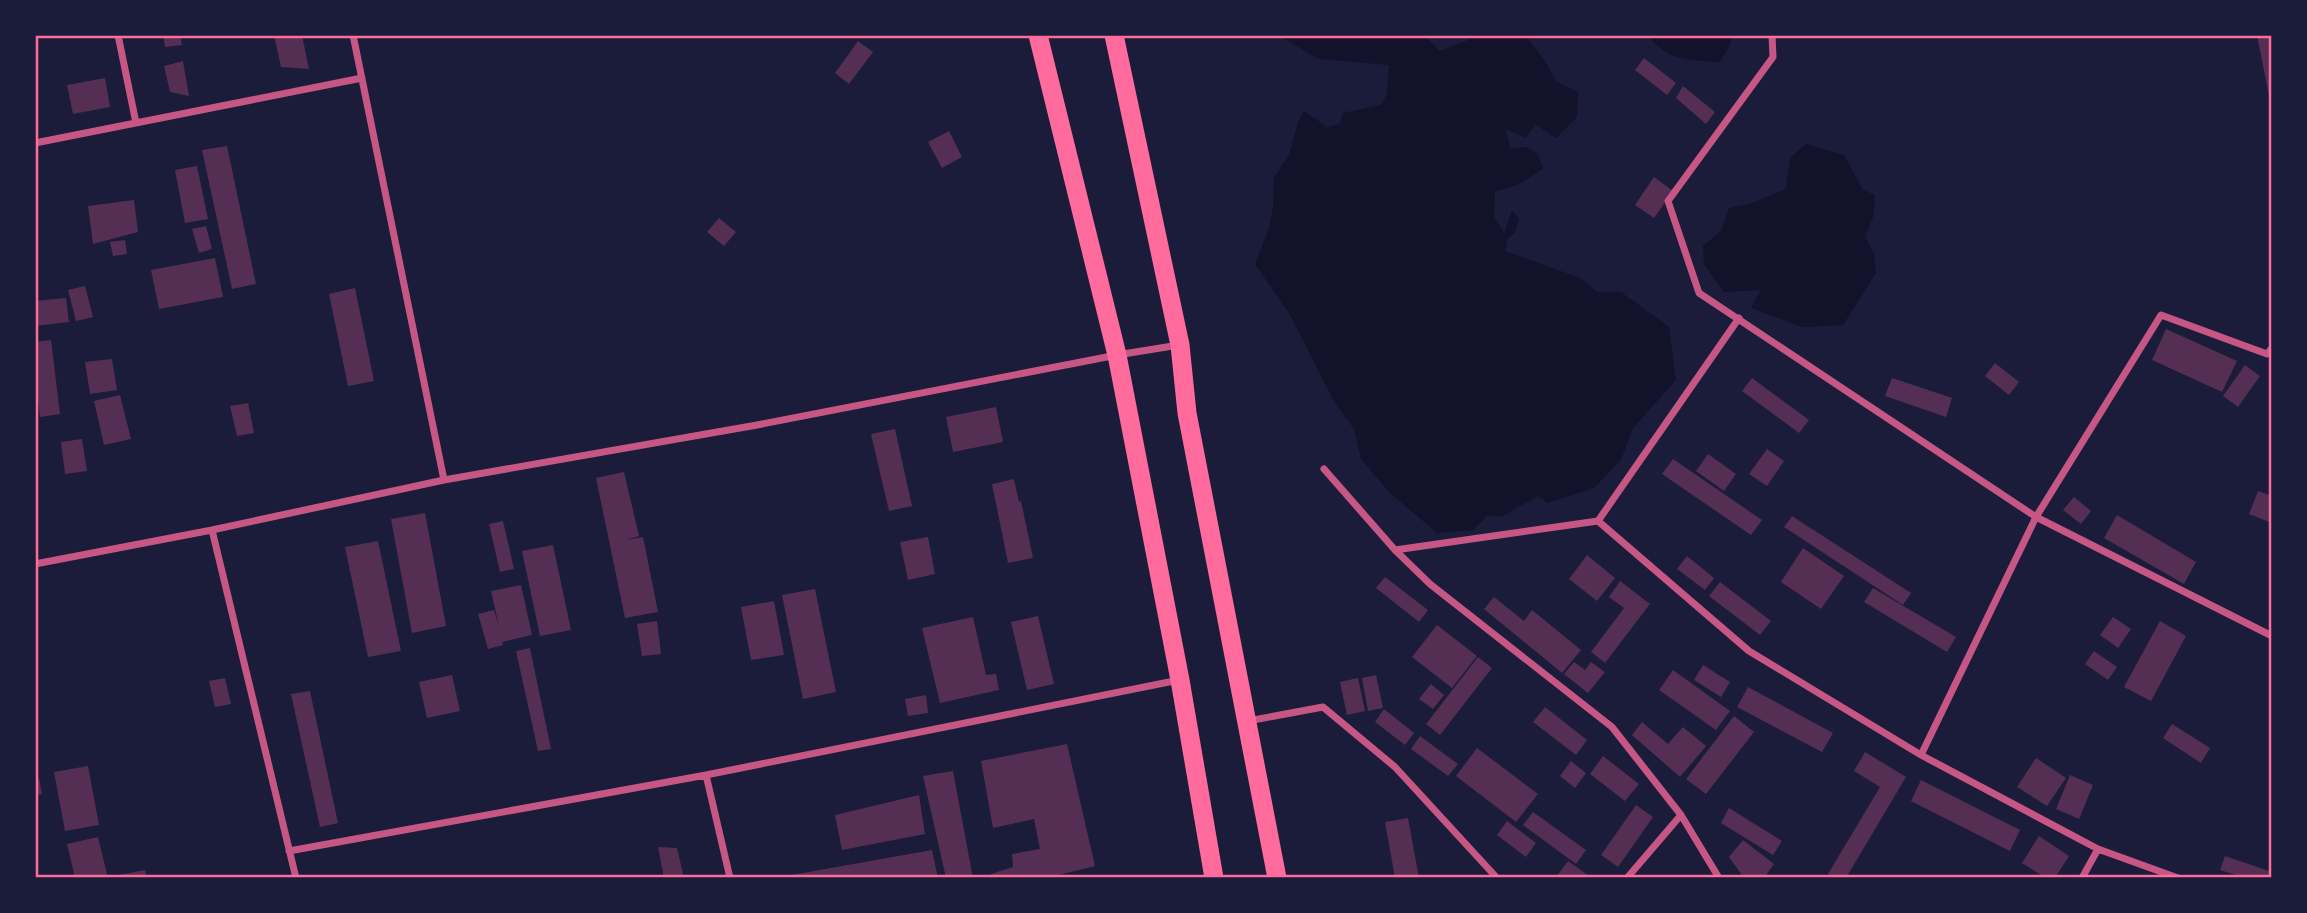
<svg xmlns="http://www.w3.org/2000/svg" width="2307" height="913" font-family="'Sofia Sans Condensed',sans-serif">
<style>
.water{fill:#12122b}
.building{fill:#542f53}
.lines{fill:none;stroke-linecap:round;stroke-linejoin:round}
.minor{stroke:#c65784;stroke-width:7}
.trunk{stroke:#ff6b9d;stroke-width:19}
.neatline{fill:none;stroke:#ff6b9d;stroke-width:2.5}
</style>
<rect width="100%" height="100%" fill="#1b1b3a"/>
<path class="water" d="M1278 35H1424L1439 51 1466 41 1471 35H1525L1545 61 1556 81 1578 92 1577 117 1556 138 1535 124 1526 138 1506 129 1510 149 1526 147 1538 154 1543 168C1529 179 1513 189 1495 191L1494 217 1504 233 1512 210 1519 219 1515 233 1507 240 1505 251 1580 278 1597 292H1621L1669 327 1676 380 1633 428 1621 460 1594 488 1548 503 1538 496 1501 517 1488 515 1473 530 1437 533 1389 492 1361 459 1354 429 1334 401 1290 315 1255 264 1269 228 1273 207 1274 178 1289 155 1298 122 1304 111 1327 127 1340 124 1343 113 1381 105 1387 94 1389 65 1319 59Z
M1647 35H1731V43L1720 62C1687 60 1670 61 1647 35Z
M1806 144 1844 155 1863 190 1875 195 1873 217 1865 237 1874 254 1876 273 1843 325 1802 327 1751 308 1761 290 1724 292 1704 264 1703 246 1721 231 1729 208 1752 203 1786 189 1790 158Z"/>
<path class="building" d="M163 35H180L182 45 165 47Z
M274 35H302L309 69 281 67Z
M2257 35H2272V95L2269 96Z
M858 41 873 52 849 84 835 73Z
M1644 58 1676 83 1667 95 1635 70Z
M183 61 189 96 170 92 164 66Z
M105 78 110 107 73 114 67 85Z
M1683 86 1715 112 1706 124 1676 98Z
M949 131 962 157 942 168 928 142Z
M227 146 256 284 232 289 202 150Z
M197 166 208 219 185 223 175 170Z
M1654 177 1673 191 1654 218 1635 205Z
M134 200 138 232 93 244 88 206Z
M719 218 736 232 724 246 707 232Z
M206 226 212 249 199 253 192 229Z
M125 240 127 254 113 256 110 242Z
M215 258 223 297 159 309 151 270Z
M85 286 93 317 76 321 68 290Z
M355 288 374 381 348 386 329 294Z
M66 298 69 322 35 326V301Z
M2166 329 2237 361 2222 392 2152 360Z
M51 340 60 414 40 417 35 379V342Z
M112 359 117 390 90 394 85 362Z
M1995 363 2019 382 2009 395 1985 376Z
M2245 365 2260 376 2238 407 2223 396Z
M1752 378 1809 420 1799 433 1742 391Z
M1892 378 1952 398 1946 417 1885 396Z
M120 395 131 439 104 445 94 401Z
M248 403 254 433 237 436 230 406Z
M996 407 1003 442 953 452 946 417Z
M895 429 912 506 889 511 871 434Z
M82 439 87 471 65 474 61 442Z
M1767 449 1784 461 1767 486 1749 474Z
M1708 454 1736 474 1724 491 1696 471Z
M1673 459 1762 520 1751 535 1662 474Z
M624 472 639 536 626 540 643 537 658 612 625 618 596 478Z
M1014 479 1019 502 1021 501 1033 558 1008 563 992 484Z
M2258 491 2272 496V523L2249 514Z
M2074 497 2091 511 2081 524 2063 510Z
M425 513 446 626 412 633 391 519Z
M2117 515 2196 562 2184 584 2104 538Z
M1792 516 1911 593 1903 605 1784 527Z
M503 521 514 569 500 572 489 524Z
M928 537 935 574 908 580 900 542Z
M378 541 401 651 368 657 345 547Z
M553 545 571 630 540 636 522 551Z
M1803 548 1844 576 1821 609 1781 582Z
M1587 555 1615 578 1597 601 1569 579Z
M1687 556 1714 578 1705 590 1677 569Z
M1385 577 1428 610 1419 622 1376 588Z
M1620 581 1650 604 1605 663 1591 652 1624 608 1609 597Z
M1720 582 1771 621 1760 635 1709 596Z
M521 585 532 635 502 642 503 645 488 649 478 614 494 610 499 626 491 591Z
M1873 588 1956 637 1947 652 1864 602Z
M815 589 836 692 803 699 782 595Z
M1494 597 1524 621 1532 610 1581 650 1562 673 1484 609Z
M774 601 784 655 751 660 741 607Z
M1038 616 1054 684 1027 690 1011 622Z
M973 617 986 675 996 674 999 690 940 703 922 628Z
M2113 617 2131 629 2118 648 2100 635Z
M657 621 661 654 642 656 637 624Z
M2160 621 2186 636 2151 701 2124 687Z
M1437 625 1477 656 1452 688 1412 657Z
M530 648 551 749 538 751 516 651Z
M2094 651 2117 667 2108 680 2085 664Z
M1478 657 1492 668 1440 735 1426 724Z
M1574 662 1585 670 1591 662 1605 672 1588 693 1564 674Z
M1703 665 1730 682 1721 697 1694 680Z
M1673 670 1730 711 1716 730 1659 690Z
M452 675 460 711 427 718 419 682Z
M1376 675 1383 708 1368 711 1362 678Z
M225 678 231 704 215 707 209 681Z
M1358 678 1365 711 1347 715 1340 682Z
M1431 684 1444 695 1433 709 1419 699Z
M1748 687 1833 733 1822 752 1737 707Z
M310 691 338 823 320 827 291 694Z
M926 695 928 713 908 716 905 699Z
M1545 707 1587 740 1576 755 1533 722Z
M1384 709 1414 733 1405 745 1375 722Z
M1734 716 1754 732 1706 794 1686 779Z
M1642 722 1668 744 1683 727 1706 746 1680 777 1632 735Z
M2172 724 2210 748 2201 763 2163 738Z
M1420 736 1458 764 1448 776 1411 749Z
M1067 744 1095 866 1047 878H992L991 874 1013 867 1012 854 1040 849 1034 819 993 828 981 761Z
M1477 748 1538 794 1516 822 1456 776Z
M1865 752 1906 777 1846 878H1834L1828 874 1880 787 1854 771Z
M1603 756 1639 784 1625 801 1590 774Z
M2036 758 2066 778 2047 806 2017 787Z
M1571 761 1586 773 1575 788 1560 776Z
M88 766 99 825 65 831 54 772Z
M953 771 973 878H946L923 776Z
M2070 775 2093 785 2079 819 2056 809Z
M39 778 42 794 35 795V779Z
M1921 780 2020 830 2010 851 1911 801Z
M919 795 925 834 842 850 835 815Z
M1636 805 1653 817 1618 867 1601 855Z
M1729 808 1782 841 1773 855 1721 823Z
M1533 812 1586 850 1576 864 1523 825Z
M1408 818 1419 878H1395L1385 822Z
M1507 821 1536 843 1526 857 1497 835Z
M2039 836 2069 856 2055 878H2046L2022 863Z
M98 837 108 878H75L67 844Z
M1743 840 1774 864 1764 878H1744L1729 857Z
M658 847 677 848 684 878H664Z
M932 850 938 878H786V876Z
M2225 856 2272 872V878H2245L2220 870Z
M1568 861 1592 878H1560L1557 876Z
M145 870 147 878H108V877Z"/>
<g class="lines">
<path class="minor" d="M118 35 136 123
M353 35 444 480
M1772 35 1773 57 1668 201 1699 293 2036 517 2272 636
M35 143 362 78
M1324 469 1395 550 1430 584 1612 727 1681 815 1719 878
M1598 521 1749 651 1921 755 2098 849 2178 878
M212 530 296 878
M1395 550 1598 521 1739 318
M35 564 212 530 444 480 757 425 1117 355 1179 345
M1248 721 1323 707 1395 767 1497 878
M1921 755 2036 517 2161 315 2267 354 2272 348
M706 775 730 878
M289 851 706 775 1179 680
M1627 878 1681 815
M2082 878 2098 849"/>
<path class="trunk" d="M1038 35 1117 355 1180 680 1214 878
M1114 35 1180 345 1187 413 1277 878"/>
</g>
<rect width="2307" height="913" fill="none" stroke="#1b1b3a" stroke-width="74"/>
<rect x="37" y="37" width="2233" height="839" class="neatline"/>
</svg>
